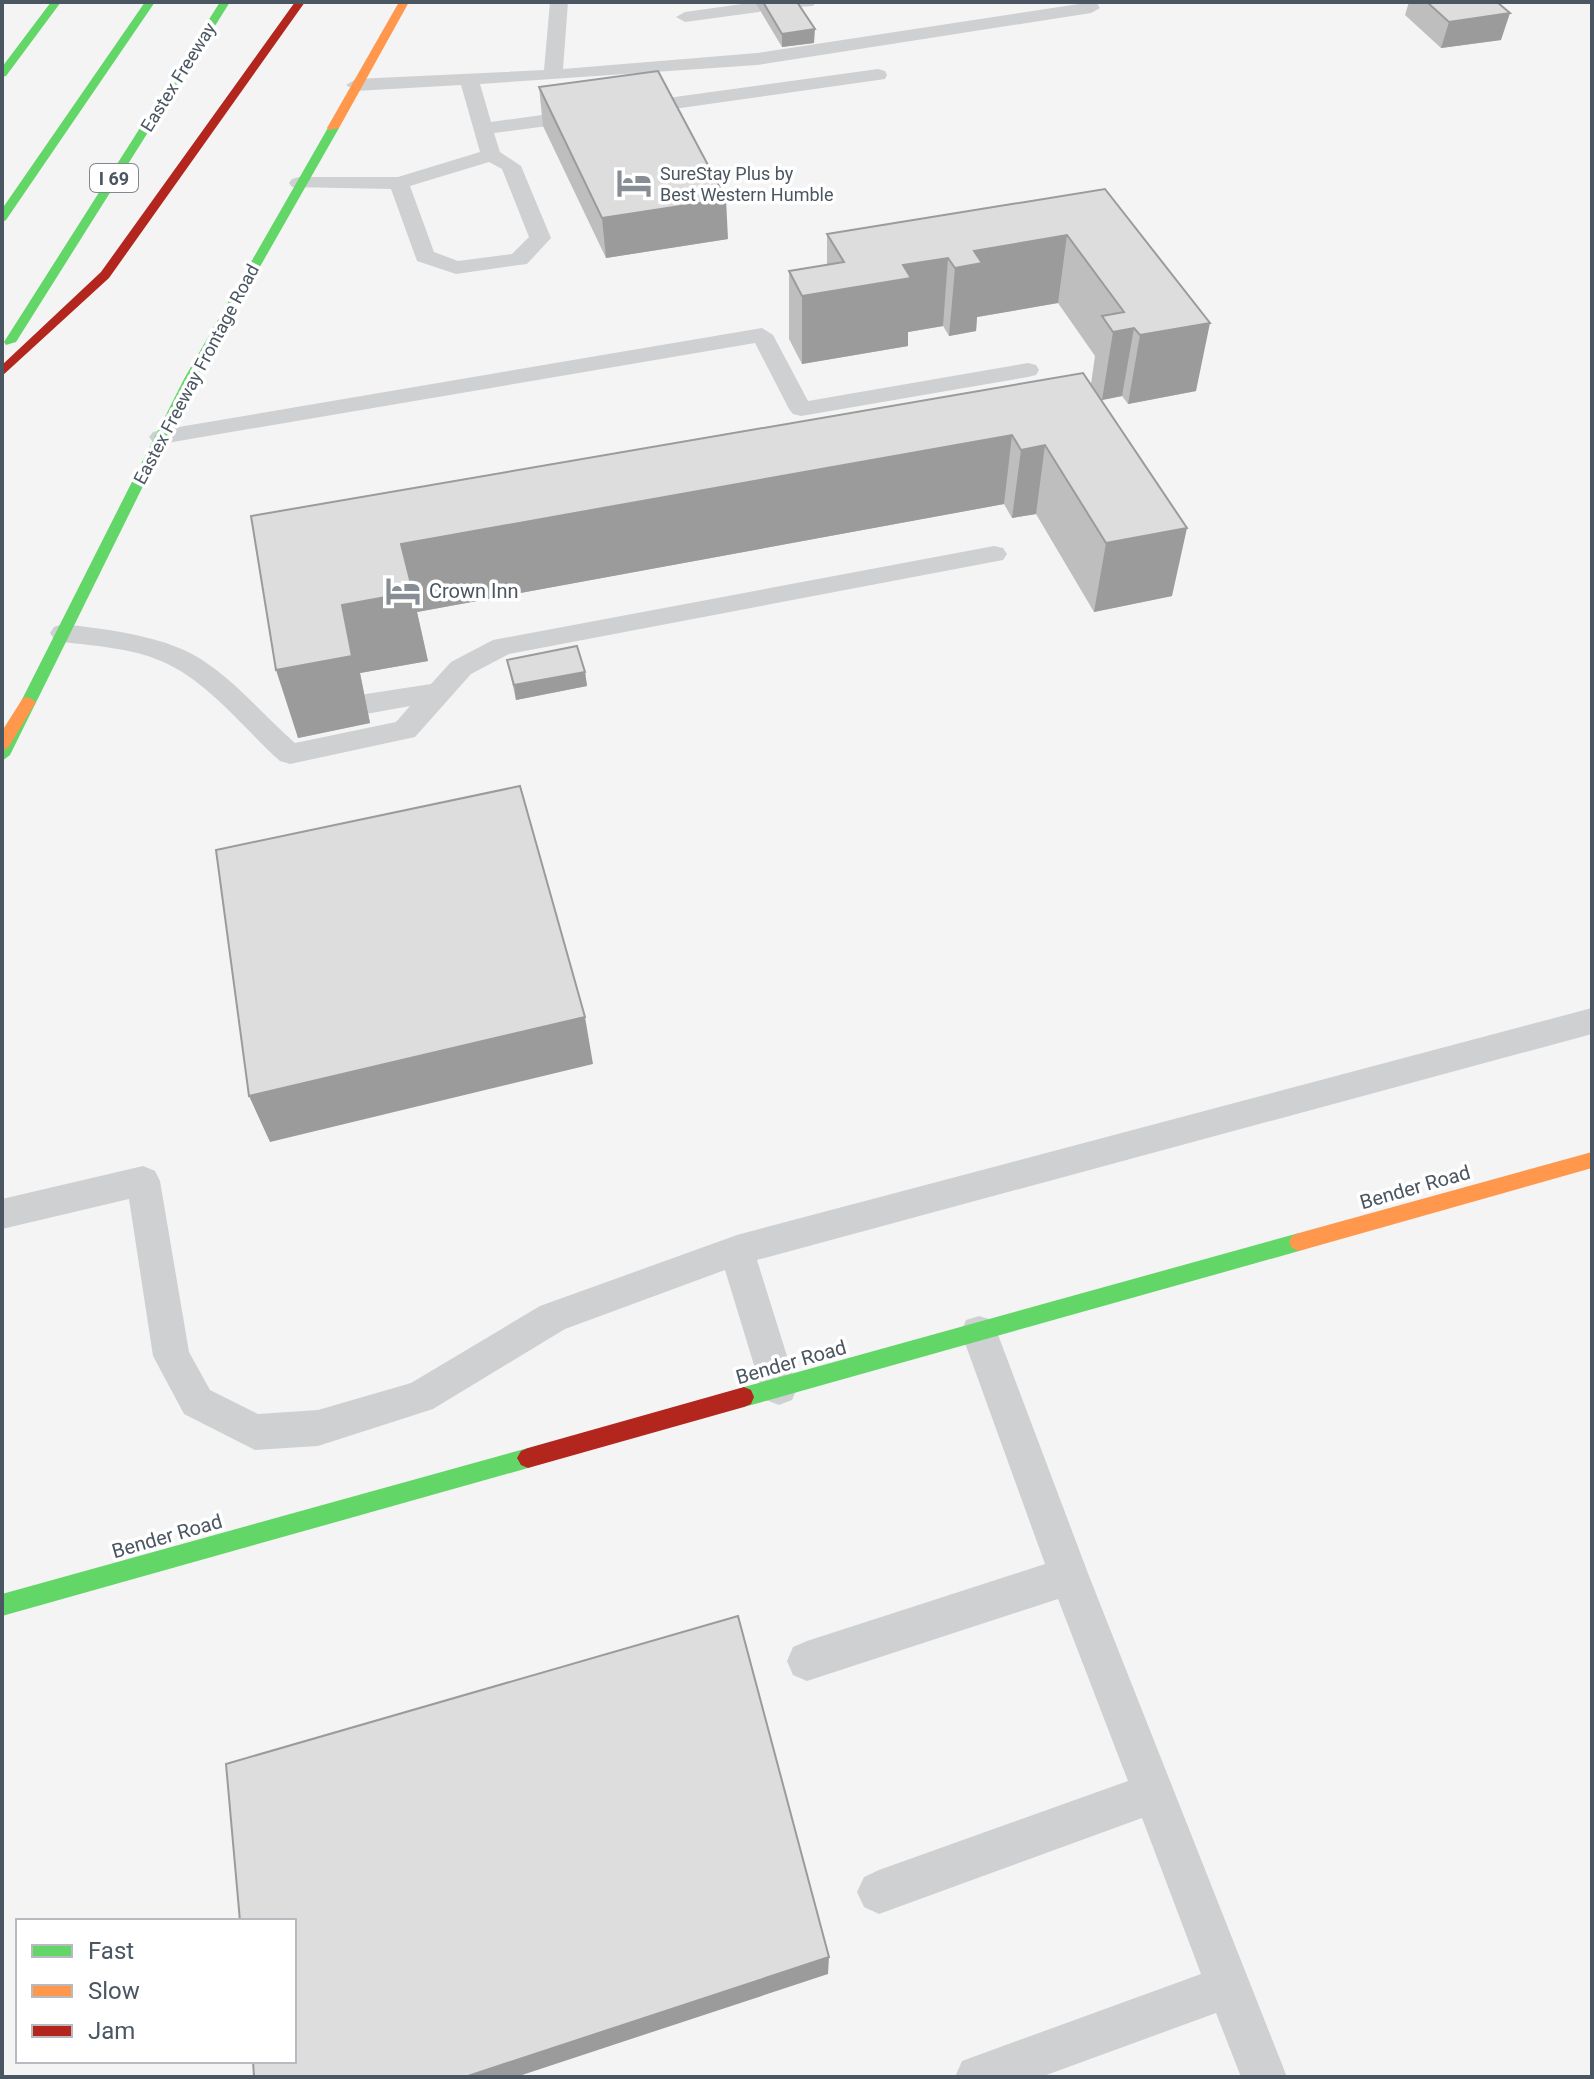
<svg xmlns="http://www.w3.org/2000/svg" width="1594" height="2079" font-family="Roboto,sans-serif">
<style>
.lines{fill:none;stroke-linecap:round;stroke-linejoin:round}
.lane{fill:#ced0d2;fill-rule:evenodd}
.fast{fill:#63d668;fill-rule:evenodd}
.slow{fill:#ff974d;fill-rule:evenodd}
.jam{fill:#b3261e;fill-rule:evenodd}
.wall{fill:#bebebf}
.shaded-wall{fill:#9b9b9b}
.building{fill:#ddddde;stroke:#9b9b9b;stroke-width:2}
.labels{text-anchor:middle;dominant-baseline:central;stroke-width:7;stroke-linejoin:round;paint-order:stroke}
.far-street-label{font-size:18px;fill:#4a5661;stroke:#fff}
.far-poi-label{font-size:18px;fill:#4a5661;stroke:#fff;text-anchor:start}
.shield{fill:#fff;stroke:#808990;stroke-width:2}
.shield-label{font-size:18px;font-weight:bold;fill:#4a5661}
.poi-label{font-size:20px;fill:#4a5661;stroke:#fff;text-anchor:start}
.street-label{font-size:20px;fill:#4a5661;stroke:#fff}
</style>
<rect width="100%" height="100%" fill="#f4f4f4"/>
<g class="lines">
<path class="lane" d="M550 2H568L563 69 757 53 1079 4 1077 2H1096L1100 8 1091 13 757 65 480 84 491 122 585 109 595 115 585 121 494 133 500 152 521 166 551 238 527 264 519 265 456 274 417 261 391 189 292 187 289 183 292 179 299 177H398L480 152 461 85 356 91 346 85 356 79 544 70ZM489 162 502 169 529 237 512 254 458 261 434 252 410 186Z
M756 2 765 3 768 7 759 12 685 22 676 17 685 12Z
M782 2H816L813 6 784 8Z
M878 69 885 71 887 75 885 79 631 115 621 109 631 103Z
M762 328 773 335 808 401 1028 363 1036 365 1039 370 1036 375 1028 377 801 416 793 414 789 409 755 343 161 444 153 442 149 437 153 432 161 430Z
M994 546 1003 548 1007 554 1003 560 509 654 471 674 415 737 290 764 280 761C243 728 207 680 161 661 131 648 95 646 63 642L54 639 50 633 54 627 63 624C102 629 143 633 179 648 224 666 259 712 295 743L396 722 410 706 366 714 356 711 352 704 356 697 366 694 431 684 451 662 493 640Z
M1592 1008V1034L757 1260 797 1388 792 1400 779 1405 766 1400 761 1388 725 1270 565 1329 433 1409 318 1446 255 1450 184 1414 153 1356 129 1199 2 1229V1199L143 1166 155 1171 160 1181 189 1352 210 1390 258 1414 318 1410 411 1383 540 1306 737 1235Z
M979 1316 992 1320 997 1332 1089 1576 1287 2077H1241L1216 2013 1041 2077H955L962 2061 1201 1974 1142 1818 879 1914 864 1907 857 1892 864 1877 879 1870 1128 1781 1058 1599 807 1681 793 1675 787 1661 793 1647 807 1641 1045 1564 961 1332 966 1320Z"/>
<path class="fast" d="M51 2H61L6 76 2 77V67Z
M145 2H155L6 220 2 222V209Z
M220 2H230L16 342 6 345 4 342Z
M329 126 339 128 196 379 10 755 2 761V739L184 379Z
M1299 1233 1306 1236 1309 1242 1306 1248 1299 1251 744 1407 737 1404 734 1397 737 1390 744 1387Z
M528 1448 535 1451 539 1458 535 1465 528 1468 2 1616V1594Z"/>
<path class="slow" d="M399 2H409L339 128 329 130 327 128Z
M28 697 36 702 8 748 2 750V731L23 698Z
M1592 1152V1168L1299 1251 1292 1248 1289 1242 1292 1236 1299 1233Z"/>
<path class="jam" d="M295 2H305L109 278 2 376V365L101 272Z
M744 1387 751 1390 754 1397 751 1404 744 1407 528 1468 521 1465 517 1458 521 1451 528 1448Z"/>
</g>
<path class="wall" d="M755 2H797L814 43 782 47Z
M1409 2H1497L1501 40 1441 48 1405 15Z
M539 87 728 239 606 258 543 126Z
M1105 189 1196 391 1128 404 1122 396 1102 400 1172 596 1094 612 1036 514 1012 518 1004 504 417 612 428 661 360 673 370 723 298 738 251 516 1091 384 1095 356 1058 303 977 317 976 331 949 336 943 326 908 332V346L802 364 789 339V271L827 265V234Z
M507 660 585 672 587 686 516 700Z"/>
<path class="shaded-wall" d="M1510 13 1501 40 1441 48 1449 22Z
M815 29 814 43 782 47V34Z
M726 199 728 239 606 258 602 218Z
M1067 235 1058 303 977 317 976 331 949 336 955 268 974 251Z
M948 258 943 326 908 332V346L802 364V296L903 265Z
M1210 323 1196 391 1128 404 1140 335Z
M1134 328 1122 396 1102 400 1113 332Z
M1012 435 1004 504 417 612 428 661 360 673 370 723 298 738 276 670 342 605 401 544Z
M1045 445 1036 514 1012 518 1021 450Z
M1187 528 1172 596 1094 612 1106 543Z
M585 672 587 686 516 700 514 685Z
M585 1017 593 1064 270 1142 249 1096Z
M829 1957 828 1974 516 2077H465Z"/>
<path class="building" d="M763 2H797L815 29 782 34Z
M1427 2H1497L1510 13 1449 22Z
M658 71 726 199 602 218 539 87Z
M1105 189 1210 323 1140 335 1134 328 1113 332 1102 316 1124 312 1067 235 974 251 982 263 955 268 948 258 903 265 911 278 802 296 789 271 844 262 827 234Z
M1083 373 1187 528 1106 543 1045 445 1021 450 1012 435 401 544 413 592 342 605 352 656 276 670 251 516Z
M577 646 585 672 514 685 507 660Z
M520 786 585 1017 249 1096 216 850Z
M738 1616 829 1957 465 2077H254L253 2061H294V1921H240L226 1764Z"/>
<defs>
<g id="hotel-bare" transform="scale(2.76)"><path d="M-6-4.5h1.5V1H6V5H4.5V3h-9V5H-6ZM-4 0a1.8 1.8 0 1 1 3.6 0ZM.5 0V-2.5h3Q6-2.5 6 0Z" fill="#868d94" stroke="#fff" stroke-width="2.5" paint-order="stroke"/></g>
</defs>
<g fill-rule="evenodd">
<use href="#hotel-bare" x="634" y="183"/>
<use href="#hotel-bare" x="403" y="591"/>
</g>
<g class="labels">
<g class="far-street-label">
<text transform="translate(178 77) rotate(-58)">Eastex Freeway</text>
<text transform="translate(196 374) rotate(-62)">Eastex Freeway Frontage Road</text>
</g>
<g class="far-poi-label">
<text x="660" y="173">SureStay Plus by<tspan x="660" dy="21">Best Western Humble</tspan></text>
</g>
<rect class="shield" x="90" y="164" width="48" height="28" rx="6"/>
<g class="shield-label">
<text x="114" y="178">I 69</text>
</g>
<g class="poi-label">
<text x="429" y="591">Crown Inn</text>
</g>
<g class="street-label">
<text transform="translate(1415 1187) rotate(-16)">Bender Road</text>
<text transform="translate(791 1362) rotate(-16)">Bender Road</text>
<text transform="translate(167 1536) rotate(-16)">Bender Road</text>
</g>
</g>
<rect width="1594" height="2079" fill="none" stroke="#4a5661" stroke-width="8"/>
<rect x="16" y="1919" width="280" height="144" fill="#ffffff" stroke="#b7bbc0" stroke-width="2"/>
<rect x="32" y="1945" width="40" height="12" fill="#63d668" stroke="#b7bbc0" stroke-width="2"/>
<text x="88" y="1959" font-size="24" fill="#4a5661">Fast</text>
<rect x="32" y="1985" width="40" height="12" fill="#ff974d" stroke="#b7bbc0" stroke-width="2"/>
<text x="88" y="1999" font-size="24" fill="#4a5661">Slow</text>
<rect x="32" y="2025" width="40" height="12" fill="#b3261e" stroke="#b7bbc0" stroke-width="2"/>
<text x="88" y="2039" font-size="24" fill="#4a5661">Jam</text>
</svg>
